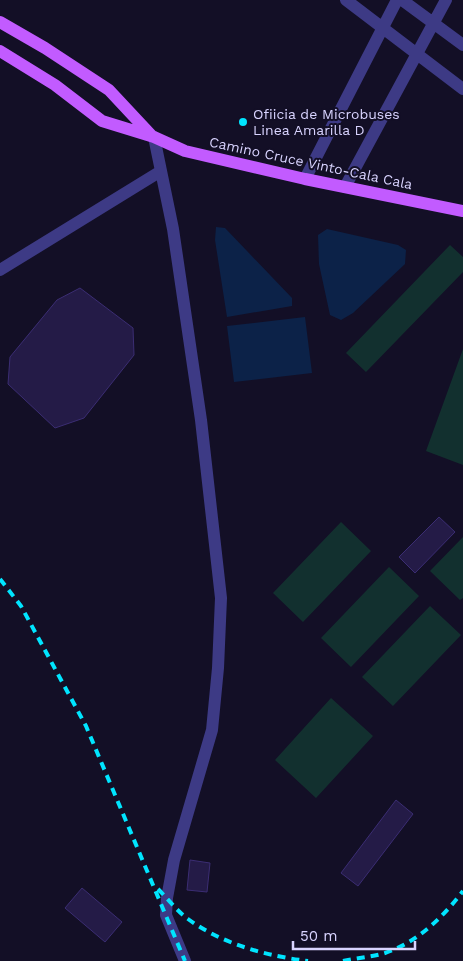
<svg xmlns="http://www.w3.org/2000/svg" width="463" height="961" font-family="'Work Sans',sans-serif">
<style>
.green{fill:#12302f}
.water{fill:#0c2248}
.building{fill:#241b47;stroke:#3b2d73}
.lines{fill:none;stroke-linecap:round;stroke-linejoin:round}
.minor{stroke:#3d3a85;stroke-width:12}
.major{stroke:#c25bff;stroke-width:12}
.rail{stroke:#00e5ff;stroke-width:4;stroke-dasharray:8 6;stroke-linecap:butt}
.poi-dot{fill:#00e5ff;stroke:#130f26;stroke-width:2}
.labels{text-anchor:middle;dominant-baseline:central;stroke-width:4;stroke-linejoin:round;paint-order:stroke}
.poi-label{font-size:14px;fill:#d9d4ff;stroke:#130f26;text-anchor:start}
.street-label{font-size:14px;fill:#d9d4ff;stroke:#130f26}
</style>
<rect width="100%" height="100%" fill="#130f26"/>
<path class="green" d="M450 245 463 257V272L366 372 346 353Z
M463 349V465L426 451Z
M341 522 371 551 303 622 273 593Z
M463 537V598L460 600 430 571Z
M389 567 419 596 351 667 321 638Z
M430 606 461 635 393 706 362 677Z
M331 698 373 736 316 798 275 760Z"/>
<path class="water" d="M216 227 225 228 292 298V306L227 317 215 240Z
M327 229 398 245 406 250 405 264 353 313 341 320 330 315 319 264 318 235Z
M305 317 312 373 234 382 227 326Z"/>
<path class="building" d="M80 288 133 328 134 355 84 418 55 428 8 384 10 357 57 300Z
M439 517 455 532 415 573 399 557Z
M396 800 413 814 358 886 341 873Z
M190 860 210 863 207 892 187 890Z
M82 888 122 922 105 942 65 908Z"/>
<g class="lines">
<path class="minor" d="M346 0 463 89
M402 0 463 45
M154 137 173 229 201 420 221 598 218 668 212 730 174 860 167 898 166 915 185 961
M305 179 397 0
M345 187 446 0
M0 270 161 171"/>
<path class="major" d="M0 22 45 48 109 90 152 136
M0 51 55 85 102 121 154 137 185 151 305 179 463 211"/>
<path class="rail" d="M0 579 21 606 86 726 185 961
M158 889C168 899 177 911 188 919 222 944 267 956 308 961
M343 961C357 958 372 957 385 953 418 942 443 917 463 891"/>
</g>
<circle class="poi-dot" cx="243" cy="122" r="5"/>
<g class="labels">
<g class="poi-label">
<text x="253" y="114">Ofiicia de Microbuses<tspan x="253" dy="16">Linea Amarilla D</tspan></text>
</g>
<g class="street-label">
<text transform="translate(311 163) rotate(12)">Camino Cruce Vinto-Cala Cala</text>
</g>
</g>
<path d="M293 941v8h122v-8" fill="none" stroke="#d9d4ff" stroke-width="2.5"/>
<text x="300" y="941" font-size="15" fill="#d9d4ff" stroke="#130f26" stroke-width="4" paint-order="stroke">50 m</text>
</svg>
